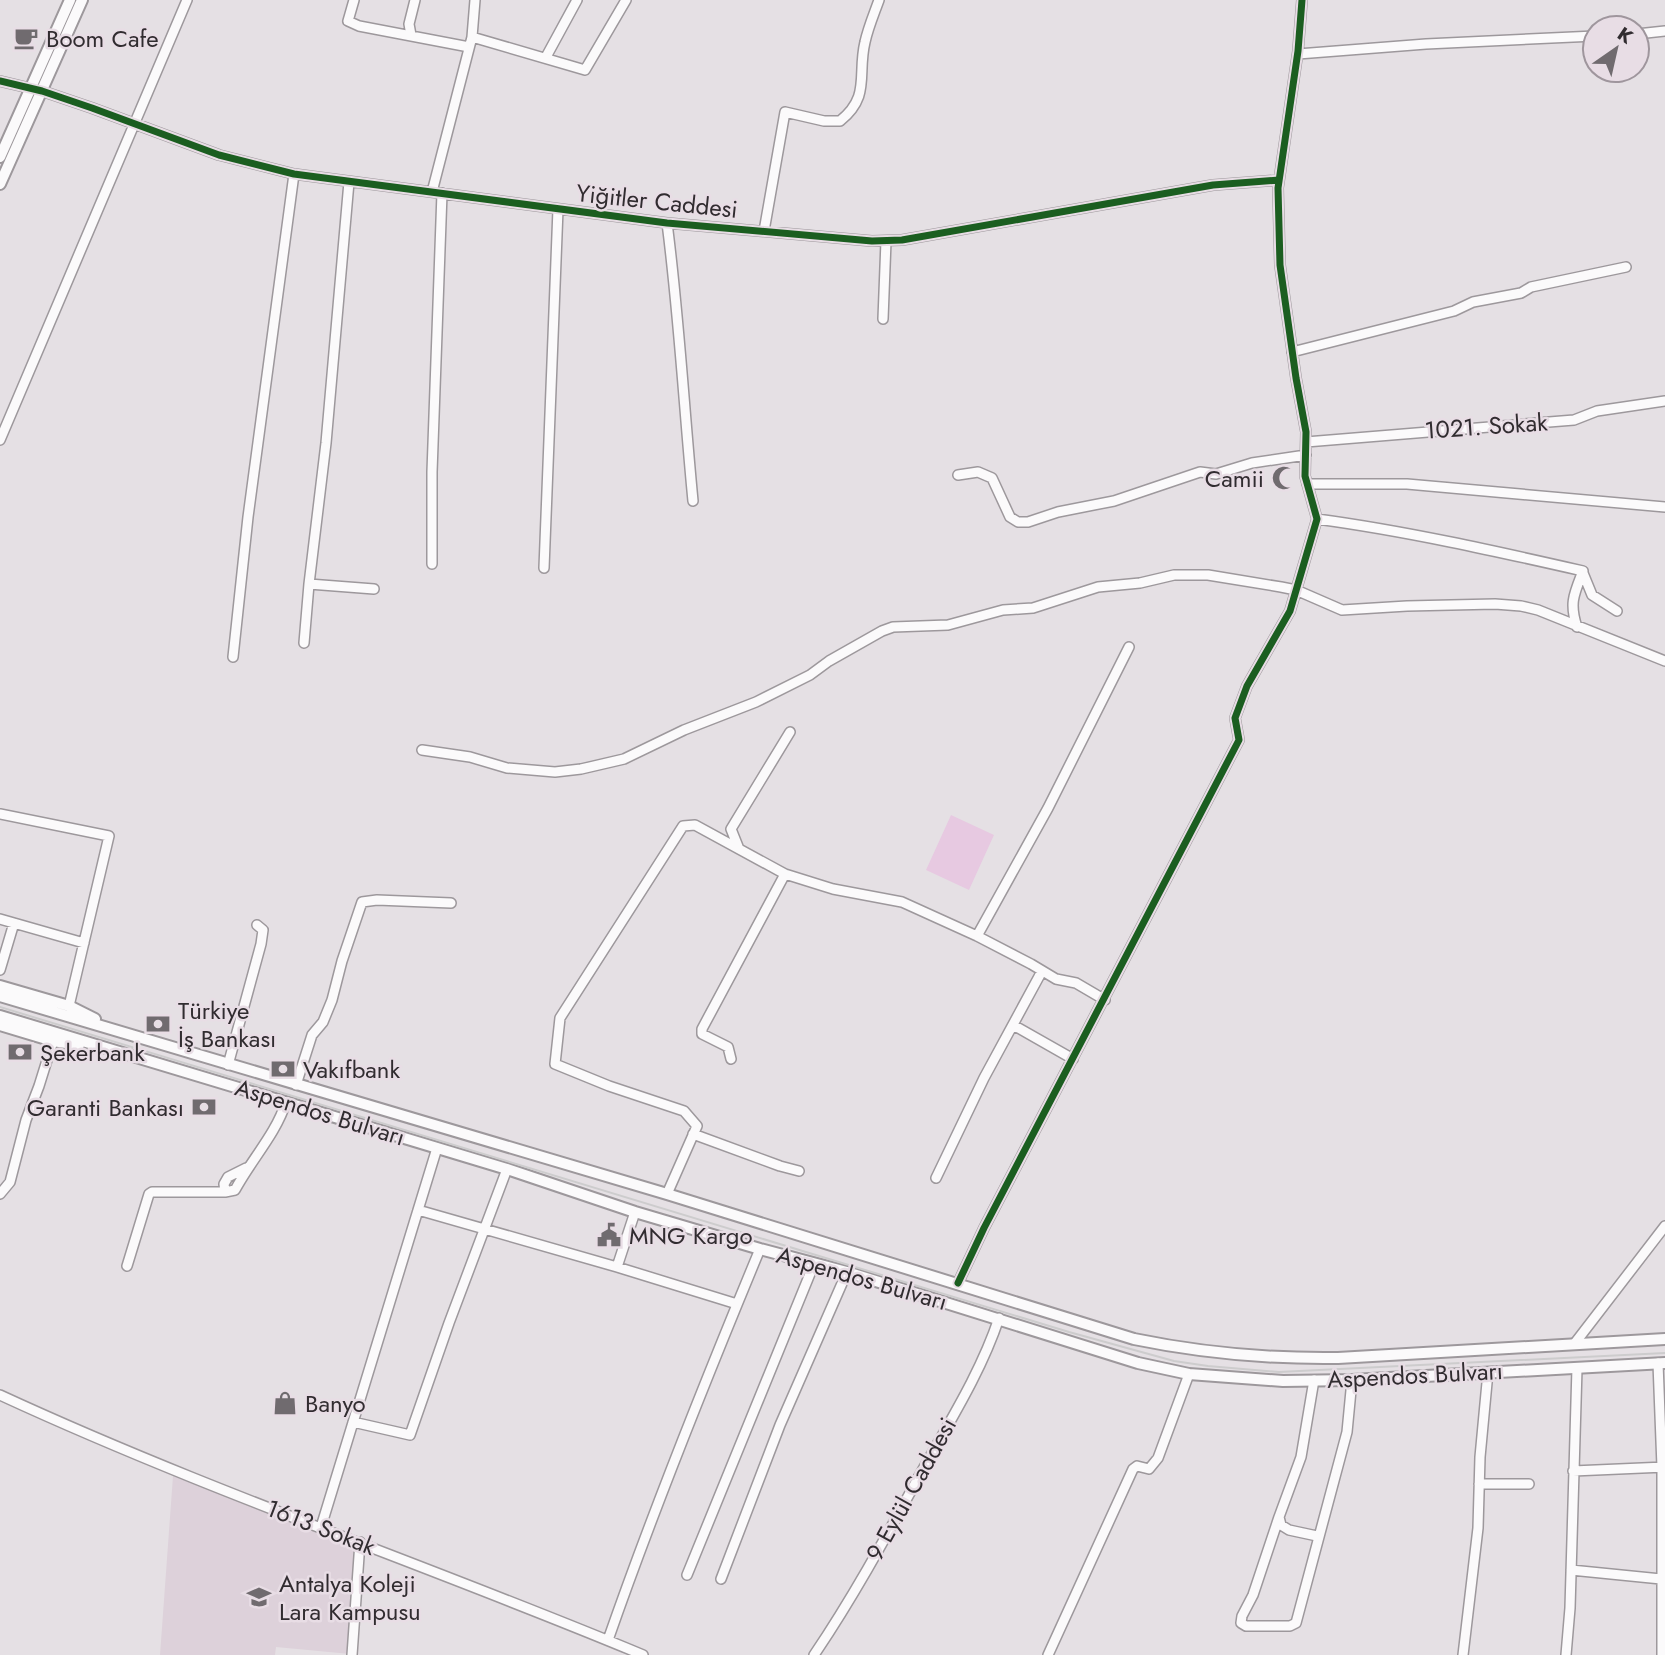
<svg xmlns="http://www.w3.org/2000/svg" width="1665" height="1655" font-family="Jost,sans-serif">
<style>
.built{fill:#ddd1da}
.park{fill:#e7c9e1}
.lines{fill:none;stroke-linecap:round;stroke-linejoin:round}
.minor-casing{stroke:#9d989c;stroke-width:12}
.major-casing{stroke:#9d989c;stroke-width:14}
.minor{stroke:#fbfafb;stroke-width:9}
.major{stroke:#fbfafb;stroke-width:10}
.tram{stroke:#cdcccd;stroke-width:2}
.cycleway-casing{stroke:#e8dde5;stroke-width:11}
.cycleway{stroke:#1b5e20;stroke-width:7}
.labels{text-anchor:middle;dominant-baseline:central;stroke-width:5;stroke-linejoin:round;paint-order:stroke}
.poi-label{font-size:24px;fill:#312c30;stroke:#e8dde5;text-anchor:start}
.street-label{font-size:24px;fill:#312c30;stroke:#e8dde5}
</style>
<rect width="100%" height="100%" fill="#e5e0e4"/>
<path class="built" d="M173 1476 356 1547 350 1654 276 1647 275 1655H160Z"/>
<path class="park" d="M951 815 994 835 969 890 926 870Z"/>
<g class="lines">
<g class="minor-casing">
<path id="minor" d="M354 0 348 21 359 26 469 47
M1637 34 1665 31
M411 35 409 24 415 0
M472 37 585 70 626 0
M1298 54 1426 44 1595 36
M546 57 577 0
M0 81 42 91 92 108 219 155 294 174 667 223 872 241 902 240 1213 185 1279 180
M432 192 472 37 475 0
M667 223C679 315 684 408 693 501
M764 231 785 112 824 121H840C871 96 857 75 865 42 868 28 874 14 879 0
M883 319 886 241
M1292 352 1454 311 1473 302 1521 293 1531 287 1626 267
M0 440 187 0
M1306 442 1574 420 1597 411 1665 401
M958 475 978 472 992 478 1010 517 1018 522H1028L1058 512 1114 501 1200 472 1216 474 1252 463 1306 455
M1307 484H1407L1665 507
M1317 519C1406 531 1495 551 1583 571 1574 594 1569 603 1577 627
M432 564V472L442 193
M544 568 558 209
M1583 573 1592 595 1617 611
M309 584 326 443 349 182
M304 643 309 584 374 589
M233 657 248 517 294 174
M422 750 470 757 507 768 555 772 581 769 624 759 684 730 756 702 810 675 829 661 882 631 893 627 948 625 1003 610 1033 608 1098 587 1140 583 1174 575H1208L1281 587 1296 590 1342 610 1407 606 1495 604 1521 606 1538 610 1665 661
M0 814 109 836 69 1006
M739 849 731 829 790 732
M785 874 833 889 902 902 977 936 1031 964 1056 979 1076 983 1105 1000
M0 919 84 943
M977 936 1048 808 1129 647
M0 970 14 923
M1013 1025 1073 1059
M228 1065 261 944 263 930 257 925
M296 1085 312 1035 323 1022 332 1000 342 961 362 902 377 900 451 903
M693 1134 780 1166 799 1171
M246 1168 228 1177 224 1184 225 1192 235 1190C251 1160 276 1134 286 1102
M936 1178 984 1078 1042 971
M0 1194 10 1182 26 1120 39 1086 53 1041
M667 1194 697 1126 684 1111 609 1086 555 1064 560 1018 683 826 695 825 785 874 702 1029V1034L728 1047 731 1059
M418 1210 617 1267 635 1212
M127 1266 149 1194 152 1192H225
M617 1267 737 1304
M958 1283 984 1228 1239 740 1235 718 1247 686 1290 611 1317 519 1305 476 1306 432 1296 378 1280 265 1278 188 1298 51 1302 0
M1575 1343 1665 1226
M1658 1363 1662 1467V1655
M1314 1380 1301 1457 1279 1517 1281 1525 1289 1530 1317 1536
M0 1395C210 1492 430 1566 643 1655
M353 1422 410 1435 449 1323 507 1169
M1573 1471 1665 1467
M1479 1484H1529
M1279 1517 1253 1595 1242 1616 1241 1623 1246 1626H1290L1296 1623 1347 1432 1352 1380
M321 1527 437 1148
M1571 1570 1661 1579
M687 1575 814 1264
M721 1579 780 1425 847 1272
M608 1640C654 1508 706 1379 760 1249
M352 1655 360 1542
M814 1655C854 1596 888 1533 922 1471 950 1421 981 1372 999 1318
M1048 1655 1133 1469 1137 1466 1149 1469 1158 1458 1189 1374
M1463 1655 1478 1528 1480 1457 1488 1372
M1566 1655 1570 1608 1577 1368"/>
</g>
<g class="major-casing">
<path id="major" d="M0 157 70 0
M0 184 82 0
M0 986 69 1006 95 1019
M0 996 667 1194 1134 1339C1202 1353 1268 1359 1338 1358L1665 1339
M0 1016 507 1169 635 1212 760 1249 847 1272 1138 1363 1189 1374 1283 1381 1352 1380 1665 1363
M0 1025 53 1041 79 1045"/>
</g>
<use href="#minor" class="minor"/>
<use href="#major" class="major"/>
<path class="tram" d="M0 1007 1069 1332 1174 1361 1208 1366 1279 1372 1665 1353"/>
<g class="cycleway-casing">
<path id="cycleway" d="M0 81 42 91 92 108 219 155 294 174 667 223 872 241 902 240 1213 185 1279 180
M958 1283 984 1228 1239 740 1235 718 1247 686 1290 611 1317 519 1305 476 1306 432 1296 378 1280 265 1278 188 1298 51 1302 0"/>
</g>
<use href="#cycleway" class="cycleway"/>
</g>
<defs>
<g id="cafe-bare" transform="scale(1.89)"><path d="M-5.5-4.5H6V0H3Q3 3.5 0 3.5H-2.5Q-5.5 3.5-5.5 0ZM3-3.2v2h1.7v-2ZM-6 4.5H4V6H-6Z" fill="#706b6f" stroke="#e8dde5" stroke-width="2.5" paint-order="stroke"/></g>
<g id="mosque-bare" transform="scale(1.89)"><path d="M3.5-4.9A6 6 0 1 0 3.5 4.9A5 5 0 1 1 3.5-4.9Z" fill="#706b6f" stroke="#e8dde5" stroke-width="2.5" paint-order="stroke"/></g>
<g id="bank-bare" transform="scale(1.89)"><path d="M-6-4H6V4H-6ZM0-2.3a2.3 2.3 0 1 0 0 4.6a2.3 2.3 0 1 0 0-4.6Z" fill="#706b6f" stroke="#e8dde5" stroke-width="2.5" paint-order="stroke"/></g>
<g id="civic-bare" transform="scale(1.89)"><path d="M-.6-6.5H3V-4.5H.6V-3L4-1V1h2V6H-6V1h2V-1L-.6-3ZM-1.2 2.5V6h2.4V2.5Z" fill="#706b6f" stroke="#e8dde5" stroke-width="2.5" paint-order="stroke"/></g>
<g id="shop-bare" transform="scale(1.89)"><path d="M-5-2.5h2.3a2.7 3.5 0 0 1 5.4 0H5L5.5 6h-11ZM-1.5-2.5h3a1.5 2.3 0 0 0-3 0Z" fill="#706b6f" stroke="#e8dde5" stroke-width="2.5" paint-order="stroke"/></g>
<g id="school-bare" transform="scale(1.89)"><path d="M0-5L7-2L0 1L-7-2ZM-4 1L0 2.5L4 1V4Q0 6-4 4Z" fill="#706b6f" stroke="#e8dde5" stroke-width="2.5" paint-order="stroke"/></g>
</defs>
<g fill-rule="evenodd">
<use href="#cafe-bare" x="26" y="38"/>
<use href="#mosque-bare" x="1284" y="478"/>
<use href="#bank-bare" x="158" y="1024"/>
<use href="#bank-bare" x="20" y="1052"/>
<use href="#bank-bare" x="283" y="1069"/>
<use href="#bank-bare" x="204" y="1107"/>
<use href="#civic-bare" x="609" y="1235"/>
<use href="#shop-bare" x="285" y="1403"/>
<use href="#school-bare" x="259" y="1597"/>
</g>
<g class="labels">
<g class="poi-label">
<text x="46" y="38">Boom Cafe</text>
<text x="1264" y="478" text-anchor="end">Camii</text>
<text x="178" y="1010">Türkiye<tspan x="178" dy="28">İş Bankası</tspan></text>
<text x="40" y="1052">Şekerbank</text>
<text x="303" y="1069">Vakıfbank</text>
<text x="184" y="1107" text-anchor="end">Garanti Bankası</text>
<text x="629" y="1235">MNG Kargo</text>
<text x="305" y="1403">Banyo</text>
<text x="279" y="1583">Antalya Koleji<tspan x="279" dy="28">Lara Kampusu</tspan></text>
</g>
<g class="street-label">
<text transform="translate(657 201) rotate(6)">Yiğitler Caddesi</text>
<text transform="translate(1486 426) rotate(-4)">1021. Sokak</text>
<text transform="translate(320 1112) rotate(17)">Aspendos Bulvarı</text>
<text transform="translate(862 1278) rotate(16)">Aspendos Bulvarı</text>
<text transform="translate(1415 1375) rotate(-3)">Aspendos Bulvarı</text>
<text transform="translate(911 1489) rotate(-61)">9 Eylül Caddesi</text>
<text transform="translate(321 1527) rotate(21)">1613 Sokak</text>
</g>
</g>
<g transform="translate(1616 49) rotate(34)"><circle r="33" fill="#e8dde5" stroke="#9f969d" stroke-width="2"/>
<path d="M0-5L12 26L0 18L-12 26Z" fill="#706b6f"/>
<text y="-10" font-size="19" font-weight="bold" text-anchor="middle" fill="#312c30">K</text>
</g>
</svg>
